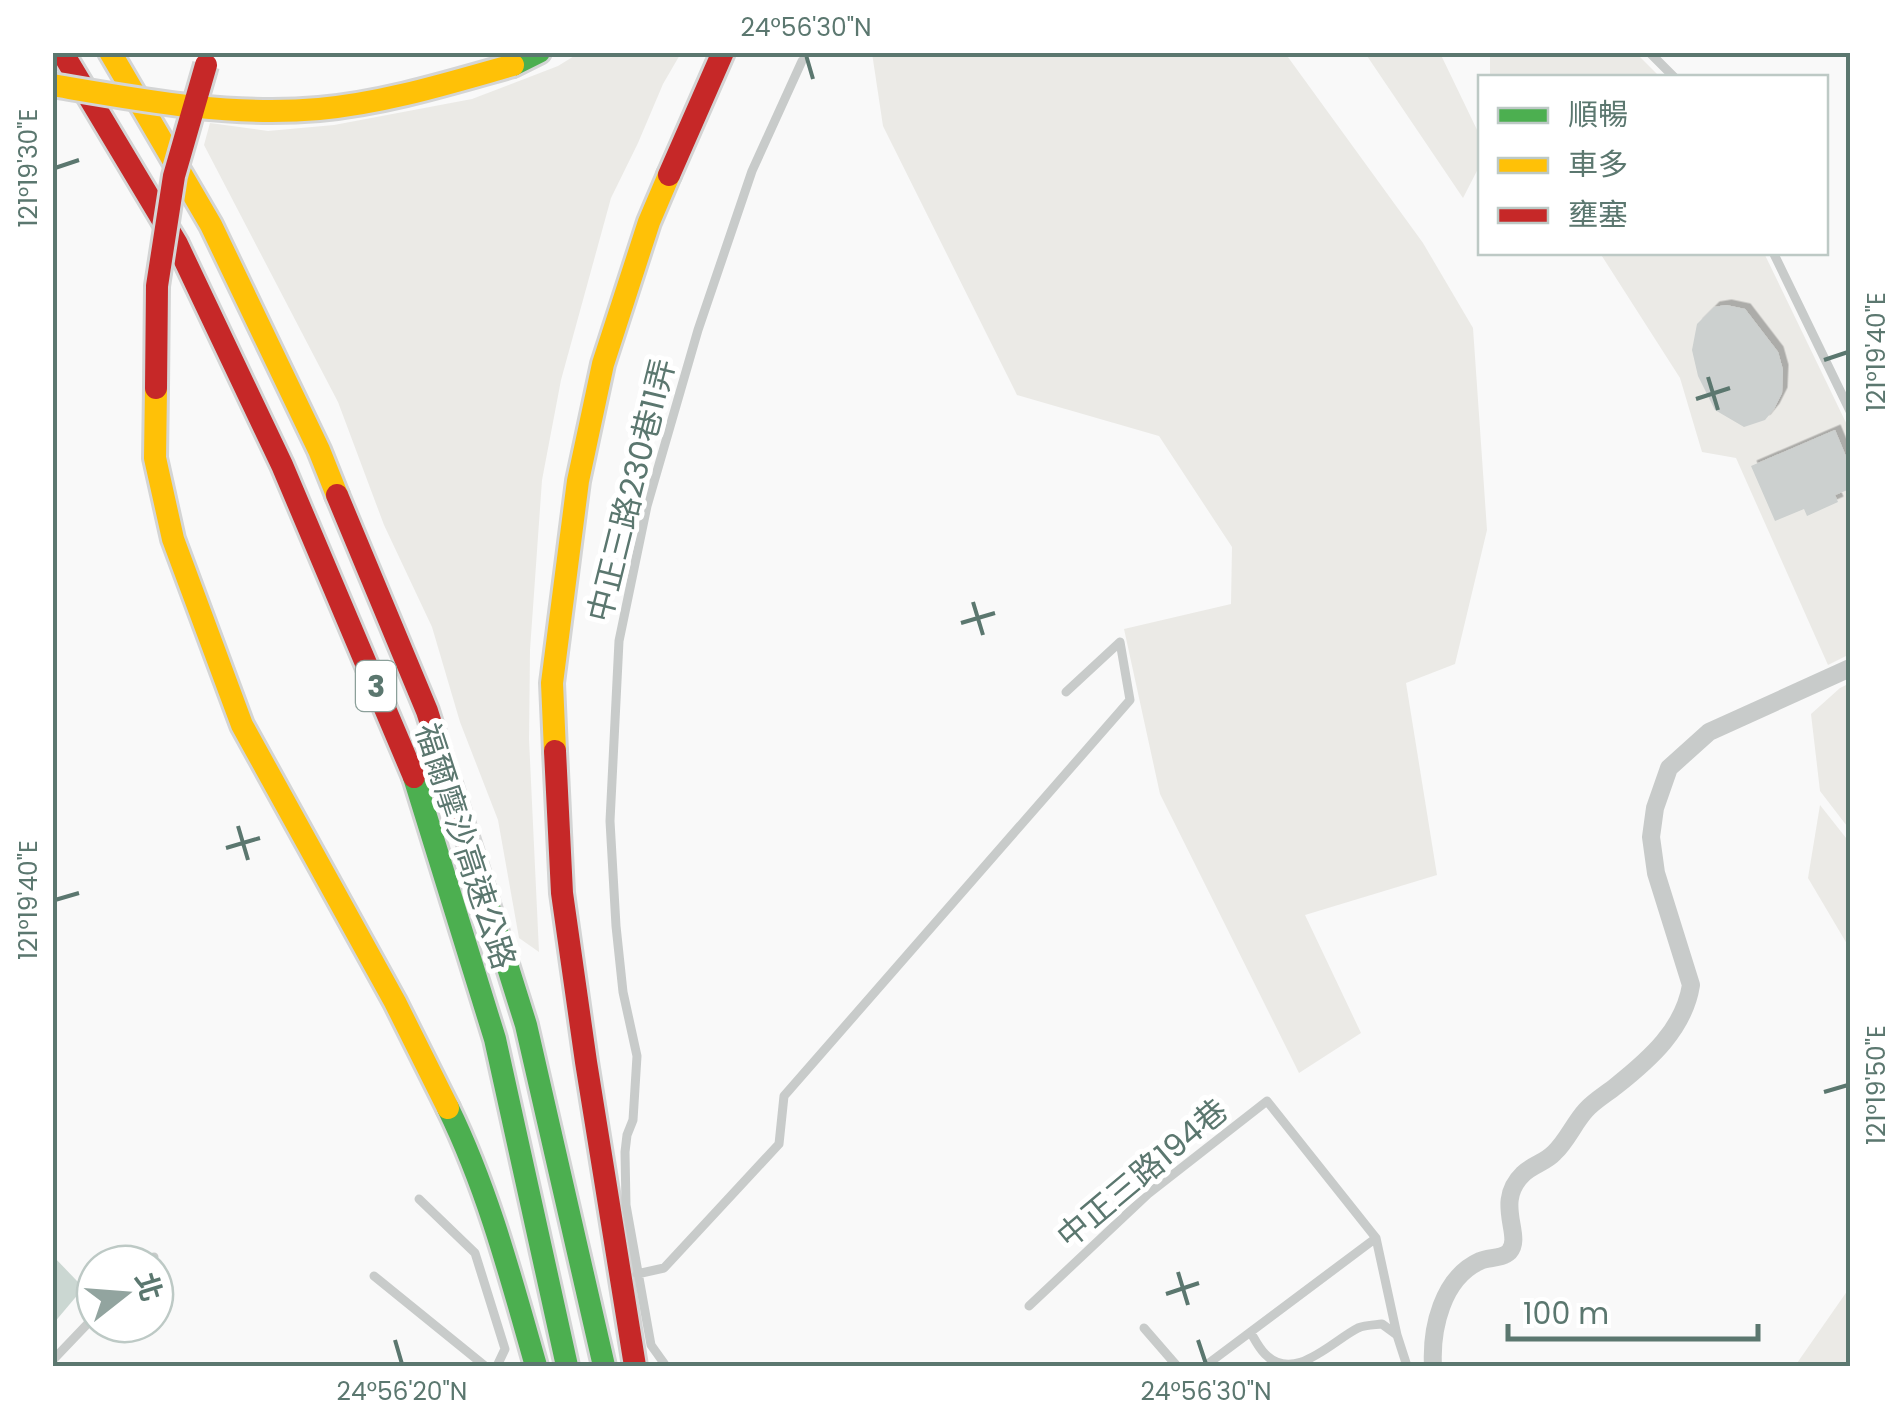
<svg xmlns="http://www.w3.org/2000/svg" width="1903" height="1419" font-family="Poppins,'Noto Sans TC',sans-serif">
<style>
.green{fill:#ebeae6}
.water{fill:#cbd7d2}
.building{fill:#ccd0cf;filter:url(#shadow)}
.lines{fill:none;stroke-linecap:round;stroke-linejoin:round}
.fast-casing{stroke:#d4d5d5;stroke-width:28}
.slow-casing{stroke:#d4d5d5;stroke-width:28}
.jam-casing{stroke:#d4d5d5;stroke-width:28}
.lane{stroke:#c8cbca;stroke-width:9}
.street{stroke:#c8cbca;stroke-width:18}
.fast{stroke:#4caf50;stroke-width:22}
.slow{stroke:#ffc107;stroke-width:22}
.jam{stroke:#c62828;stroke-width:22}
.slow-bridge-casing{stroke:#d4d5d5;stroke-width:28;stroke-linecap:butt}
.jam-bridge-casing{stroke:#d4d5d5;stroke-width:28;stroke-linecap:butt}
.slow-bridge{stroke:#ffc107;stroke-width:22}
.jam-bridge{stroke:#c62828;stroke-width:22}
.ticks{fill:none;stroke:#5b776f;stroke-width:4}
.labels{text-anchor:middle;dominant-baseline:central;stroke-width:10;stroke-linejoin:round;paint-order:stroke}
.shield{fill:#fff;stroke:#8ca09a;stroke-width:2.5}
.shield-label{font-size:30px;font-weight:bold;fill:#5b776f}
.street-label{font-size:32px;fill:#5b776f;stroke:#fff}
.neatline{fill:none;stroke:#5b776f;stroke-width:4}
.ticks-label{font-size:25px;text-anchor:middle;fill:#5b776f}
</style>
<defs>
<filter id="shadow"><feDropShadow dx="5.5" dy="-5.5" stdDeviation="0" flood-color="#0004"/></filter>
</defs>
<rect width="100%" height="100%" fill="#f9f9f9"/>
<path class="green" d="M579 53H681L663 84 638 143 611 198 561 380 542 480 530 650 529 739 539 952 519 938 498 820 460 722 432 627 384 525 338 402 204 145 210 123 268 131 334 125 472 99 558 66Z
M872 53H1285L1423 243 1473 328 1487 530 1455 664 1406 683 1437 875 1305 915 1361 1033 1299 1073 1160 794 1124 629 1231 604 1232 547 1159 436 1017 395 883 126Z
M1365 53H1440L1480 136V165L1463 198Z
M1492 53H1636L1660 77H1490V53Z
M1600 253H1764L1850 431V654L1828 665 1736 458 1702 452 1680 378Z
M1850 683V830L1820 791 1811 714 1840 688Z
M1820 805 1850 843V949L1808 878Z
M1850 1287V1366H1795Z"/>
<path class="water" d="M53 1256 78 1282 80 1292 53 1324Z"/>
<path class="building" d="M1726 305 1745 309 1778 352 1783 370 1782 393 1774 409 1765 420 1744 427 1715 410 1698 376 1692 350 1697 324 1714 307Z
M1835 430 1850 466V489L1835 495 1838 502 1807 516 1804 509 1775 521 1751 466Z"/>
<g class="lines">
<g class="fast-casing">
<path id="fast" d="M513 65 539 52
M414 777 495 1039 567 1366
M483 888 526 1025 604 1366
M448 1108C488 1190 511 1278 536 1366"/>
</g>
<g class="slow-casing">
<path id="slow" d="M110 52 211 225 319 450 337 495
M156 388 155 458 173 539 242 725 395 1002 448 1108
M555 751 552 683 578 481 603 364 649 222 669 175"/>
</g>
<g class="jam-casing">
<path id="jam" d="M62 52 177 244 282 465 414 777
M669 175 723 52
M337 495 427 711 483 888
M555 751 562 893 586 1062 635 1366"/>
</g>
<path class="lane" d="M1649 52 1675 78
M1773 252 1850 411
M419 1199 475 1253 505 1349 497 1366
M147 1264 154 1257
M637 1274 664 1268 779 1144 784 1096 1130 700 1120 642 1066 692
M374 1276 485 1366
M1029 1306 1148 1194 1267 1101 1376 1238 1397 1335 1407 1366
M1144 1328 1177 1366
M1251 1333C1255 1340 1259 1348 1265 1354 1294 1384 1332 1341 1358 1328 1365 1325 1374 1325 1382 1324L1397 1335
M52 1361 95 1316
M666 1366 651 1345 626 1205 625 1152 627 1135 633 1120 637 1056 623 992 616 926 610 821 619 641 647 506 698 330 752 171 802 61
M1205 1366 1376 1238"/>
<path class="street" d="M1433 1366C1431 1329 1442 1278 1480 1261 1488 1257 1502 1259 1509 1252 1524 1236 1493 1203 1523 1174 1532 1165 1546 1162 1554 1153 1567 1141 1574 1123 1586 1110 1594 1101 1606 1094 1616 1086 1650 1059 1684 1029 1691 985L1656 873 1651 837 1655 808 1669 768 1709 732 1850 668"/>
<use href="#fast" class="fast"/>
<use href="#slow" class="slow"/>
<use href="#jam" class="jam"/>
<g class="slow-bridge-casing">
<path id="slow-bridge" d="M52 85C140 100 229 117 319 109 385 103 449 83 513 65"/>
</g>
<g class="jam-bridge-casing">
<path id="jam-bridge" d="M156 388 157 286 174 176 206 65"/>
</g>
<use href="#slow-bridge" class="slow-bridge"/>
<use href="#jam-bridge" class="jam-bridge"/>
</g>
<path class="ticks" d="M806 55 813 79M55 168 79 160M1824 360 1848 352M1708 377 1718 410M1696 399 1730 388M973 602 983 635M961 623 995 613M238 826 248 860M226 848 260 838M55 900 79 893M1824 1092 1848 1085M1178 1272 1188 1305M1166 1294 1199 1283M395 1340 402 1364M1198 1340 1206 1364"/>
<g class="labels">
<rect class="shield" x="356" y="661" width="40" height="50" rx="8"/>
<g class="shield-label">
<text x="376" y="686">3</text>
</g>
<g class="street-label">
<text transform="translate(631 490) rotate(-76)">中正三路230巷11弄</text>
<text transform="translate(466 846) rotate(72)">福爾摩沙高速公路</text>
<text transform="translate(1142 1173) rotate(-40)">中正三路194巷</text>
</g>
</g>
<rect width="1903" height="1419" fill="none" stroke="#ffffff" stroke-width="110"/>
<rect x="1478" y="75" width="350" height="180" fill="#ffffff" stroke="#bdc9c5" stroke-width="2.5"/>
<rect x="1498" y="108" width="50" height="15" fill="#4caf50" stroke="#bdc9c5" stroke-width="2.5"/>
<text x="1568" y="125" font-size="30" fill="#5b776f">順暢</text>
<rect x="1498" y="158" width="50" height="15" fill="#ffc107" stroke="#bdc9c5" stroke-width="2.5"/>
<text x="1568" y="175" font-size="30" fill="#5b776f">車多</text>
<rect x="1498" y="208" width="50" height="15" fill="#c62828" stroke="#bdc9c5" stroke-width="2.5"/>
<text x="1568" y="225" font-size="30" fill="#5b776f">壅塞</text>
<g transform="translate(125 1294) rotate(73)"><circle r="48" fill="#ffffff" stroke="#bdc9c5" stroke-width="2.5"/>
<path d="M0-8L18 38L0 25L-18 38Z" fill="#92a49f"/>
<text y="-15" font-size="28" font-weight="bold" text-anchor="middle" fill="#5b776f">北</text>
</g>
<path d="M1508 1324v15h250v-15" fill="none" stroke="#5b776f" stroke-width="5"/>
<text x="1523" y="1324" font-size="30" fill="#5b776f" stroke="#ffffff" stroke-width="8" paint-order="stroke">100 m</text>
<rect x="55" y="55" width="1793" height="1309" class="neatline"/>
<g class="ticks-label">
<text x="806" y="36">24°56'30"N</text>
<text transform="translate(28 168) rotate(-90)" y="9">121°19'30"E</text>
<text transform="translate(1876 352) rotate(-90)" y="9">121°19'40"E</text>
<text transform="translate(28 900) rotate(-90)" y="9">121°19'40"E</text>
<text transform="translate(1876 1085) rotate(-90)" y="9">121°19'50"E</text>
<text x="402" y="1400">24°56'20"N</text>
<text x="1206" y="1400">24°56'30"N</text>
</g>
</svg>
